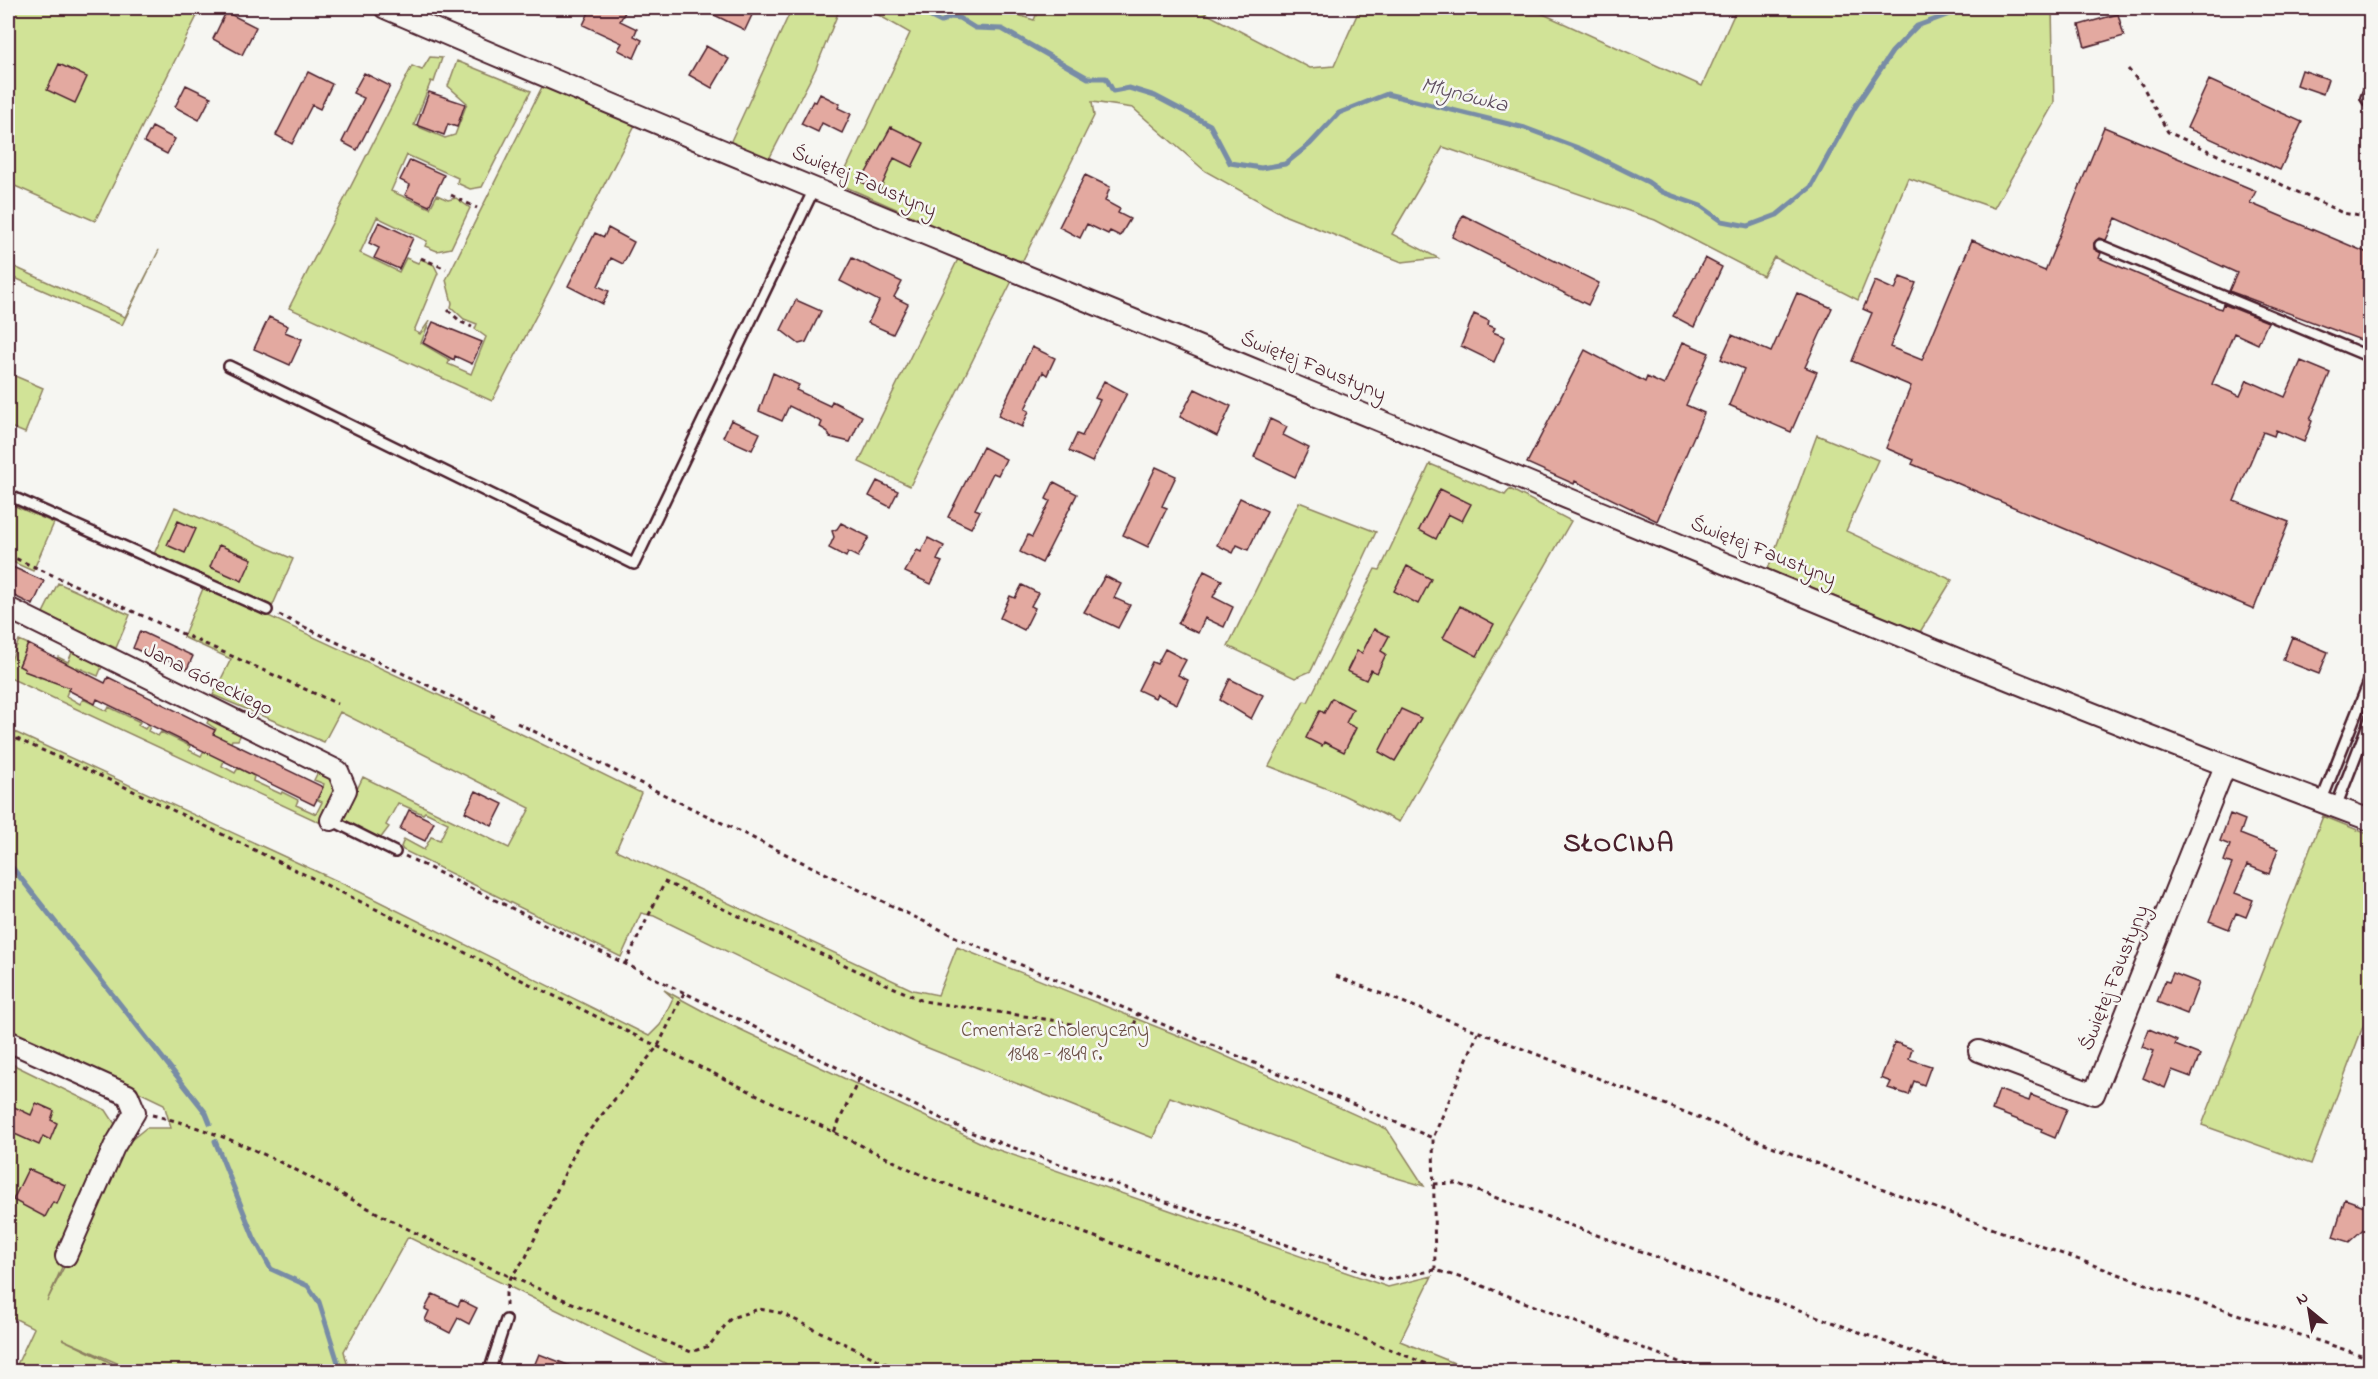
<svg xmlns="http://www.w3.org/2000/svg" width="2378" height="1379" font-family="'Indie Flower',sans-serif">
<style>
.green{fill:#d1e397;stroke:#8e8161;stroke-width:1.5}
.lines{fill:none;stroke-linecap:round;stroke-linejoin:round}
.stream{stroke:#788ca6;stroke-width:5}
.building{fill:#e3a9a0;stroke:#4a1f2b;stroke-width:1.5}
.service-casing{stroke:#4a1f2b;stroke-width:14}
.minor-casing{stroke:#4a1f2b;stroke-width:24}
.path{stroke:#4a1f2b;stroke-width:3;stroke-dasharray:4.5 4.5;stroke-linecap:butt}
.service{stroke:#f6f6f2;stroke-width:9}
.minor{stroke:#f6f6f2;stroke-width:20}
.labels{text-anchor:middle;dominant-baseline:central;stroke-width:5;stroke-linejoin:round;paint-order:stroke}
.street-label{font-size:21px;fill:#4a1f2b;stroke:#f6f6f2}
.park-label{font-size:21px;fill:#6c5046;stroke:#f6f6f2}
.water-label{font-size:22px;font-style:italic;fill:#5d4c5e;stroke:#f6f6f2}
.district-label{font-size:27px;font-weight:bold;letter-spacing:1.5px;fill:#4a1f2b;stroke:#f6f6f2}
</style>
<rect width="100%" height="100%" fill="#f6f6f2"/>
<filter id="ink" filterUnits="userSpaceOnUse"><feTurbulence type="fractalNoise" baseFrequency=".0167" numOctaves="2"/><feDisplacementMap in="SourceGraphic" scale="12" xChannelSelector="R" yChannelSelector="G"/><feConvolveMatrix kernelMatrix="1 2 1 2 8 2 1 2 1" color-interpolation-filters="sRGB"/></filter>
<g filter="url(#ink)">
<path class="green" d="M8 8H201L95 221 8 183Z
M792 8H840L816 68 769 159 730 143Z
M866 8H995L1034 20 1039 8H1196L1310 68 1334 66 1360 8H1530L1702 86 1737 8H2052L2054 103 1994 208 1908 178 1858 300 1774 257 1763 276 1655 220 1443 147 1392 234 1438 258 1402 262 1286 216 1205 171 1133 108 1092 102 1094 116 1023 260 1015 261 839 184 910 33Z
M430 57 442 58 434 82 431 81 414 125 445 138 455 135 467 103 448 86 457 61 531 91 482 187 470 189 457 183 458 178 407 155 391 191 430 208 437 195 448 200 456 198 470 208 451 248 437 251 425 246 427 241 377 217 360 253 399 272 406 258 418 263 421 259 434 265 438 273 414 331 420 334 430 320 421 343 450 360 448 364 471 374 486 337 475 329 477 324 464 319 451 307 452 303 446 280 544 83 636 123 492 401 289 308 412 66 422 70Z
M159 250 122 325 8 275V264L125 317Z
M959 257 1013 279 910 486 859 462Z
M8 373 43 388 25 433 8 426Z
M1817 435 1878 460 1846 531 1952 580 1920 632 1768 569Z
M1430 464 1505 495 1510 489 1571 521 1399 822 1343 795 1269 766 1304 701 1308 702 1375 569 1380 570Z
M1299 502 1376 532 1311 671 1295 678 1228 646Z
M8 503 54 523 33 571 8 560Z
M175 507 293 559 272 607 154 554Z
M58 583 130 615 116 648 42 615Z
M204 586 503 725 641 793 616 850 913 990 938 995 957 947 1192 1041 1387 1129 1424 1186 1349 1164 1170 1097 1153 1138 918 1044 654 916 641 913 621 957 403 850 401 847 404 839 424 850 431 837 440 840 448 823 425 812 423 814 398 803 386 825 389 827 380 839 342 820 363 777 509 848 530 808 340 712 324 742 213 695 231 659 183 637Z
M19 640 28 644 19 666 40 678 42 676 48 679 58 657 68 662 73 650 103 664 98 676 77 667 66 696 80 704 83 699 107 711 109 707 140 722 138 725 145 729 147 726 150 727 148 731 158 736 161 732 190 746 189 750 201 756 216 729 207 723 211 715 242 732 238 740H232L222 766 235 773 238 768 254 776 253 781 281 794 282 792 298 800 296 805 316 814 322 802 318 800 324 784 314 780 320 768 329 772 336 791 321 823 8 677V659L11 660Z
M8 729 348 886 649 1036 660 1025 673 998 664 990 714 1017 990 1147 1388 1287 1432 1276 1400 1341 1474 1371H681L408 1237 344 1351 349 1371H135L62 1339 128 1371H14L34 1328 8 1315V1047L13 1049 10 1063 106 1110 117 1127 61 1248 57 1252 62 1267 47 1301 125 1145 146 1128H171L164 1104 8 1029Z
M2323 816 2370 835V1008L2311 1164 2202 1125Z"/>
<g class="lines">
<path class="stream" d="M913 8 941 22 950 17 959 18 975 28 1002 29 1088 78H1106L1113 91 1129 88 1155 96 1210 125 1230 163 1261 168 1285 164 1310 144 1339 113 1387 94 1525 128 1581 149 1648 182 1662 192 1701 206 1722 221 1748 226 1777 215 1811 187 1855 107 1892 52 1917 26 1966 8
M8 862 206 1113 210 1123
M215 1141 254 1238 271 1269 308 1286 319 1302 341 1372"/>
</g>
<path class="building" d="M591 8H616L625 12 620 21 637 29 634 36 642 40 634 58 618 50 622 43 583 25Z
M700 8H741L753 13 745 30Z
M226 12 256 27 242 55 213 39Z
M2118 14 2124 36 2085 47 2079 25Z
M706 46 729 59 712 88 689 75Z
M59 64 87 77 75 103 47 90Z
M2302 70 2328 79 2323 94 2297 85Z
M308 72 332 84 320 109 312 105 292 144 276 135Z
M364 73 390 86 357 150 342 142 364 98 353 93Z
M2209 80 2302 122 2280 170 2187 128Z
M186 85 211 97 199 120 175 107Z
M429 92 465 104 457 127 448 124 444 135 417 125Z
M820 94 840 104 838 108 851 114 842 133 822 123 818 132 801 124 813 101 816 102Z
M152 127 175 139 167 154 144 142Z
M891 127 924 143 912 167 894 158 880 190 861 182Z
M2104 127 2256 191 2250 203 2370 254V317L2361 340 2229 291 2237 273 2116 218 2106 240 2099 238 2094 243V249L2101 253 2099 258 2221 309 2223 304 2268 322 2258 344 2234 333 2212 384 2240 396 2247 380 2285 397 2301 361 2330 373 2310 420 2312 421 2304 442 2276 430 2274 436 2263 432 2234 501 2289 522 2254 609 1912 464 1914 460 1886 448 1911 386 1852 361 1872 313 1863 309 1875 281 1895 290 1900 277 1916 283 1890 347 1922 360 1972 240 2045 271Z
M410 160 444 175 429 206 405 195 410 185 400 180Z
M1085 175 1110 187 1105 201 1120 209 1118 213 1130 219 1120 236 1110 231 1108 234 1087 224 1080 238 1059 227Z
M1463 215 1599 283 1588 305 1452 237Z
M379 222 413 238 399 269 374 258 379 248 369 243Z
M608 228 634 242 623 264 611 258 598 286 609 291 603 304 568 286 595 233 604 237Z
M852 258 902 282 894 297 908 304 893 334 868 323 879 301 840 281Z
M1705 258 1722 267 1694 327 1673 316Z
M1797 293 1832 308 1805 367 1817 372 1791 432 1729 405 1744 369 1721 359 1732 335 1771 352Z
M796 300 821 311 806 342 799 344 781 330Z
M1474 314 1489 321 1488 325 1495 328 1493 332 1505 337 1494 362 1461 346Z
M269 317 288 326 285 332 302 339 290 365 254 349Z
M433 322 482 342 472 364 455 356 454 360 423 343Z
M1683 342 1709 353 1686 405 1704 413 1657 521 1575 481 1574 484 1527 463 1585 350 1645 382 1647 377 1664 385Z
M1032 347 1055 358 1047 375 1043 372 1025 409 1029 411 1022 427 998 416Z
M773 373 799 385 796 390 830 406 832 401 862 416 850 442 830 437 827 431 820 427 822 422 789 406 782 421 759 411Z
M1104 381 1127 393 1092 462 1069 451 1077 434 1082 436 1100 400 1095 398Z
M1195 389 1231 406 1217 436 1180 417Z
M1270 419 1287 427 1283 435 1309 448 1295 477 1254 457Z
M731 420 760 433 752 450 723 437Z
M983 447 1006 459 998 475 993 473 975 509 980 511 971 528 948 517Z
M1156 467 1176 476 1162 506 1167 508 1148 547 1123 535Z
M877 481 898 491 890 507 869 496Z
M1054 482 1077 494 1042 563 1020 552 1028 535 1032 537 1050 501 1046 499Z
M1440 489 1471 504 1462 521 1448 514 1436 539 1419 530Z
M1240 498 1267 511 1248 550 1237 545 1233 553 1217 545Z
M178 521 196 529 185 553 167 545Z
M841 523 869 537 858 557 848 552 846 557 829 548 834 537 832 531 837 529Z
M928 538 944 546 937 560 942 562 931 584 905 572 917 550 921 552Z
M219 545 252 559 242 581 210 567Z
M8 565 44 581 33 605 8 593Z
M1407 566 1431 579 1418 604 1394 591Z
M1204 571 1222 580 1213 597 1233 607 1224 627 1205 618 1198 633 1178 624Z
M1105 576 1121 584 1114 598 1130 605 1118 628 1084 612Z
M1022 585 1038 593 1031 606 1035 608 1024 630 1000 618 1010 596 1015 598Z
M1460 606 1494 624 1477 656 1443 638Z
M1374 629 1389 636 1381 651 1386 654 1377 673 1371 670 1366 680 1347 671 1357 651 1362 653Z
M140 631 193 656 187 669 155 654 153 657 133 648Z
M2292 637 2328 652 2319 674 2283 660Z
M28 644 105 683 108 677 215 730 213 734 323 787 314 805 97 699 95 704 68 690 70 688 24 671 25 669 19 666Z
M1165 649 1186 660 1178 675 1188 680 1177 704 1157 694 1155 698 1138 690 1152 662 1157 664Z
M1230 679 1263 695 1251 719 1220 700Z
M1332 698 1353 709 1346 723 1356 728 1344 752 1324 742 1322 746 1306 738 1320 710 1324 713Z
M1401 709 1421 718 1395 761 1379 752Z
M476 791 503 804 492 826 465 812Z
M409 810 434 822 425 841 400 829Z
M2230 814 2245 820 2240 834 2278 849 2269 874 2247 865 2235 893 2253 900 2246 917 2236 913 2229 929 2209 921 2232 864 2224 861 2230 845 2220 841Z
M2173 973 2199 983 2187 1014 2157 1002 2165 981 2169 982Z
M2149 1029 2177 1041 2175 1045 2200 1055 2191 1077 2172 1070 2165 1088 2143 1078 2154 1051 2142 1047Z
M1895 1042 1912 1049 1909 1059 1931 1066 1924 1085 1914 1081 1909 1095 1888 1088 1891 1082 1881 1078Z
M1999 1090 2029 1101 2031 1095 2067 1109 2055 1138 2041 1132 2042 1129 1992 1110Z
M36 1103 54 1111 51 1120 57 1123 50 1140 43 1136 39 1145 8 1131V1104L31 1115Z
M28 1169 65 1185 57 1204 53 1202 45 1217 13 1200Z
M2345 1199 2370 1208V1223L2349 1242 2333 1237Z
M433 1294 458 1306 461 1300 477 1308 469 1324 458 1318 450 1333 425 1320 429 1311 425 1309Z
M539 1354 581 1370V1371H532Z"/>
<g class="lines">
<g class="service-casing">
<path id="service" d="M2370 88 2366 98 2370 104
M2100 245 2370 357
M229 366 634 564 815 187
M8 495 267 610
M2321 802 2370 679
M2336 807 2370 719
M331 820 395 852
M489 1372 506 1320"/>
</g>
<g class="minor-casing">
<path id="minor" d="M385 8C732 157 1082 298 1431 442 1743 570 2054 703 2370 820
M8 608 338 771 346 790 331 820
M8 1041 128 1095 135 1112 114 1147 66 1256
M1979 1051 2094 1094 2225 766"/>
</g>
<path class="path" d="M2128 69 2142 85 2168 132 2343 213 2370 218
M451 195 477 208
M421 258 446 269
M448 310 461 322 472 327
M8 555 338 704
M279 615 497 718
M517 723 962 940 1433 1138
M8 735 123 786 926 1177 1242 1289 1446 1372
M405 856 967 1131 1385 1280 1435 1270 1462 1278 1705 1372
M625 964 665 882 923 1001 1058 1021 1118 1035 1133 1029 1138 1013
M1336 976 1864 1182 2143 1283 2370 1358
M152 1115C249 1137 328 1189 416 1233 506 1277 599 1314 691 1352L709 1346 731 1318 759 1309 781 1313 903 1372
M834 1132 859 1079
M1434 1184 1456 1183 1967 1372
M1435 1270 1433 1138 1478 1033
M506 1306V1293L511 1277 526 1257 579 1143 658 1046 684 993"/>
<use href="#service" class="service"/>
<use href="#minor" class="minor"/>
</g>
</g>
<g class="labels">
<g class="street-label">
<text transform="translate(864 182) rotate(23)">Świętej Faustyny</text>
<text transform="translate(1313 367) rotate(22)">Świętej Faustyny</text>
<text transform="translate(1763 552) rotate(22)">Świętej Faustyny</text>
<text transform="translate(208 680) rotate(26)">Jana Góreckiego</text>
<text transform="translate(2115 978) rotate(-68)">Świętej Faustyny</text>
</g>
<g class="park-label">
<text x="1055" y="1031">Cmentarz choleryczny<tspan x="1055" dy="24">1848 - 1849 r.</tspan></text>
</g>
<g class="water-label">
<text transform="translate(1464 96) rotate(14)">Młynówka</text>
</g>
<g class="district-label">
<text x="1619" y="844">SŁOCINA</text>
</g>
</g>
<rect width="2378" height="1379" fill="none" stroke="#f6f6f2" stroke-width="30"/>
<rect x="15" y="15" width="2348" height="1349" fill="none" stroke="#4a1f2b" stroke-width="2" filter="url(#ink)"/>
<g transform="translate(2309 1310) rotate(330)" stroke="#f6f6f2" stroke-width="4.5" paint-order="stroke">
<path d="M0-4.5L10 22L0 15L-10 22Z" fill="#4a1f2b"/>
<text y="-9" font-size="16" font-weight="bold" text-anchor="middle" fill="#4a1f2b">N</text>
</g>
</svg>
